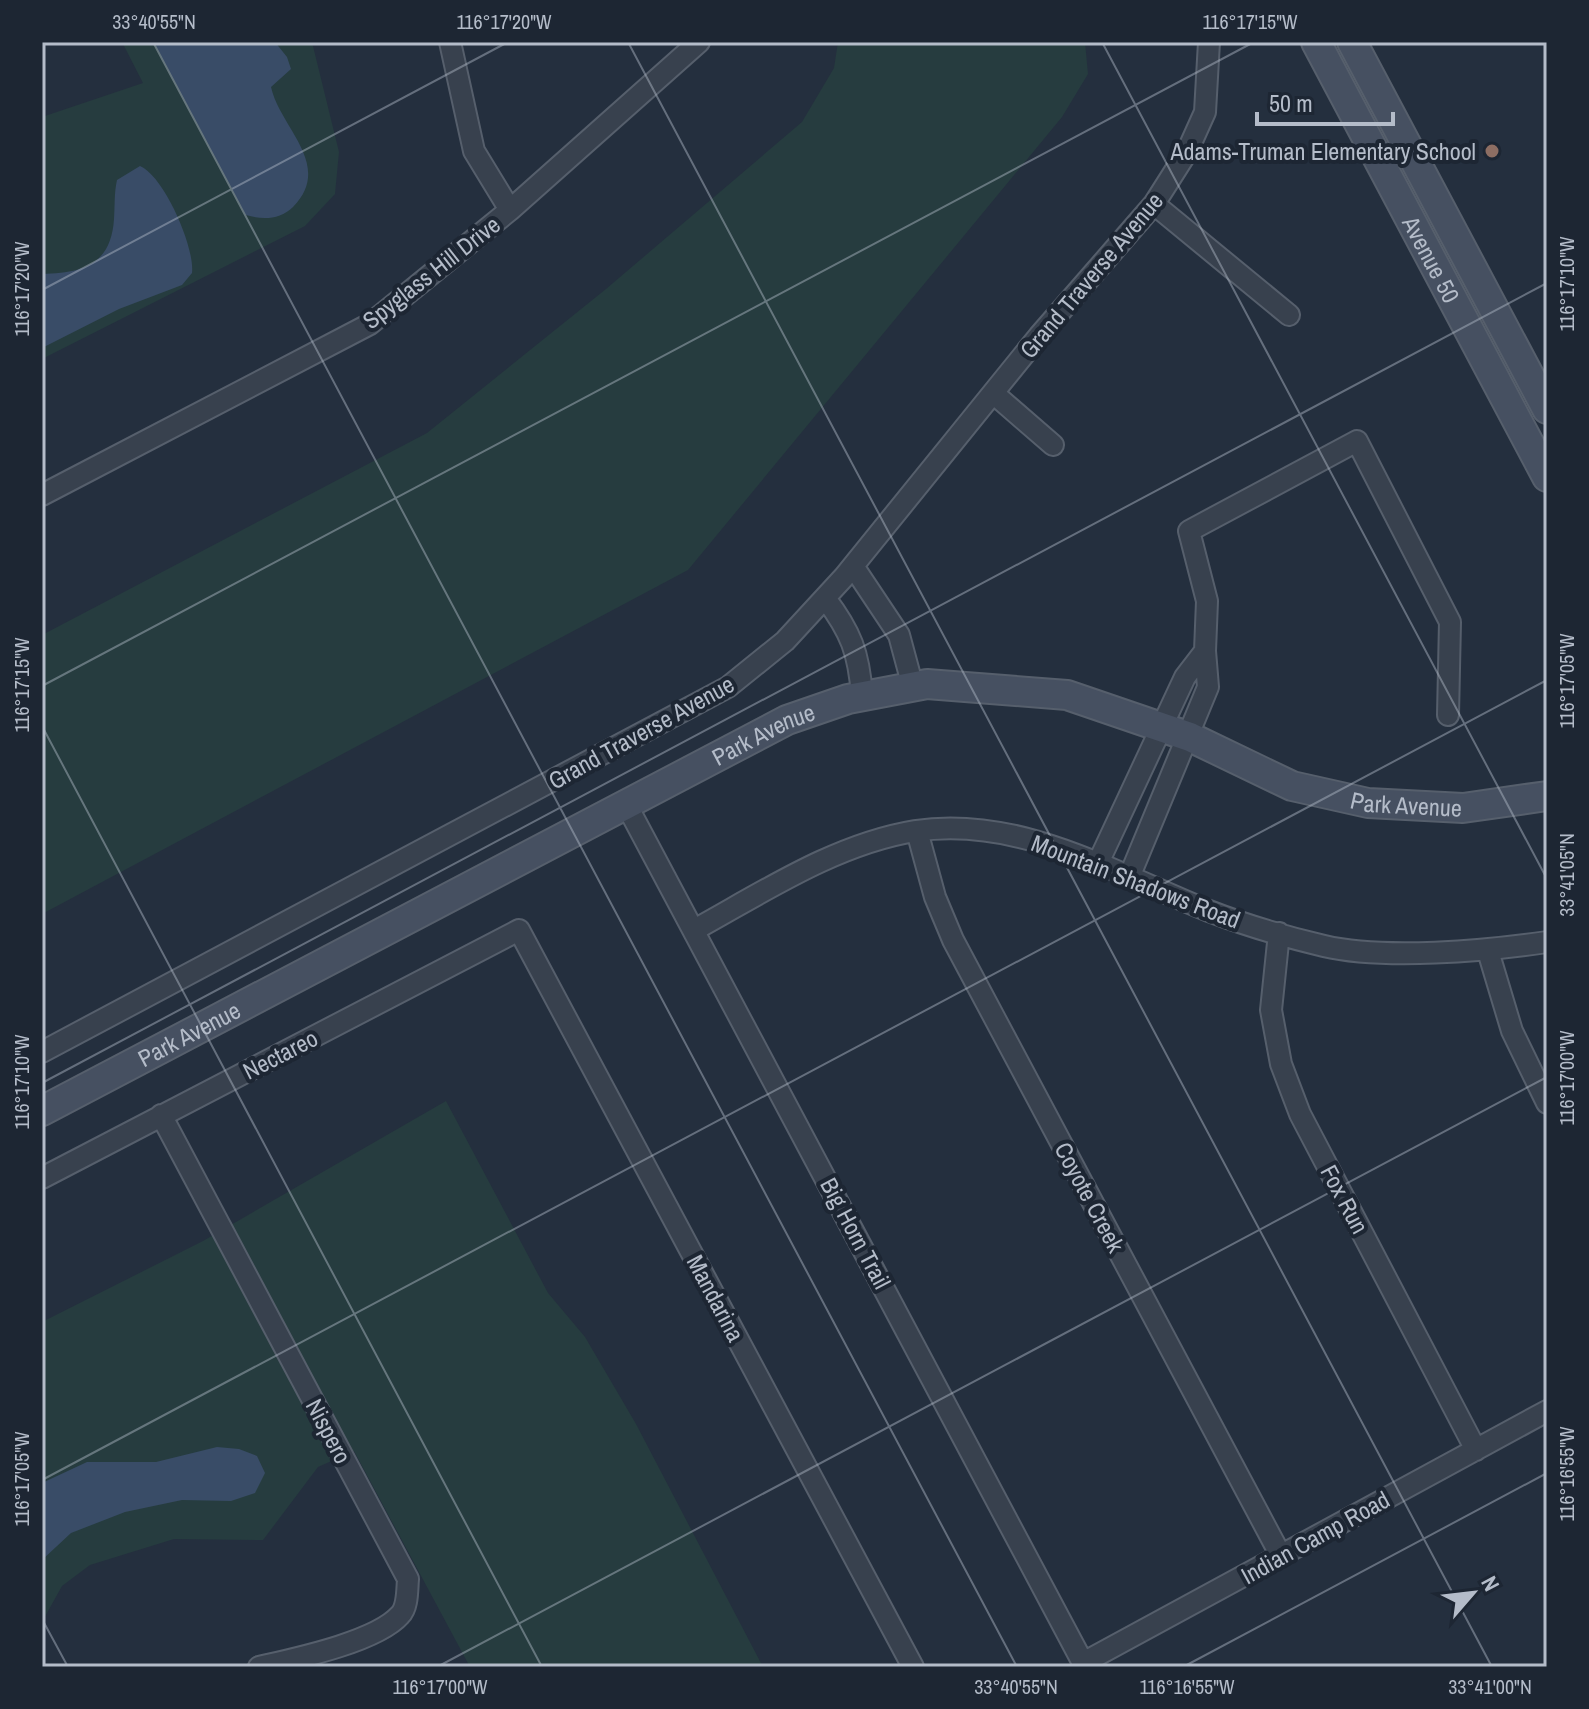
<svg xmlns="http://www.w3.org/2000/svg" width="1589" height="1709" font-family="'Archivo Narrow',sans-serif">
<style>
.green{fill:#263c3f}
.water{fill:#394c67}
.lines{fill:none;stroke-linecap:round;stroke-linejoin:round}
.street-casing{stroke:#565f6c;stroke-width:24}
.secondary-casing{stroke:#565f6c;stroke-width:32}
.street{stroke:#38414e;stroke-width:20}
.secondary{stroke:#465061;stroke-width:28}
.ticks{fill:none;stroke:#b4bcc9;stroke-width:2;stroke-opacity:0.45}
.education-dot{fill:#8d6e63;stroke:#1d2633;stroke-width:3}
.labels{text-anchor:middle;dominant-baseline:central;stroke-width:8;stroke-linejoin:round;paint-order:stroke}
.poi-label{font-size:24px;fill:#b4bcc9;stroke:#1d2633;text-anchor:end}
.street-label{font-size:24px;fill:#b4bcc9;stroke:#1d2633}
.neatline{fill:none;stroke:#b4bcc9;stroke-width:3}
.ticks-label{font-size:20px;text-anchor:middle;fill:#b4bcc9}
</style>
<rect width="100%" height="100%" fill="#242f3e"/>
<path class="green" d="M122 42H312L339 152 335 194 305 226 42 359V117L143 83Z
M838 42H1085L1088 74 1062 117 688 570 42 914V635L427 433 606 289 802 122 834 68Z
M446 1101 548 1293 585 1337 636 1424 763 1667H470L354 1451 318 1467 263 1540 174 1539 90 1565 62 1586 42 1622V1322L203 1241Z"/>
<path class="water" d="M154 42H275L287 57 291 69 271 87C280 128 334 165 293 207 280 220 262 220 246 215Z
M140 166C164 176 195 247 192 273L182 285 119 309 42 348V274C81 273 111 266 114 219 115 206 114 193 117 180Z
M217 1447 239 1449 257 1456 265 1473 255 1493 231 1501 182 1500 125 1512 71 1533 42 1560V1483L87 1462H156Z"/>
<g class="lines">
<g class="street-casing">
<path id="street" d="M450 42 474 151 510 210
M1154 204 1289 315
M993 393 1053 445
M42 495 370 324 510 210 699 42
M853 566 899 635 913 687
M825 598C851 632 859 653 862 696
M626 804 1083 1663 1547 1411
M917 831 935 897 953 940 1281 1556
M1098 863 1185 677 1205 651
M1130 875 1208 687 1205 651 1207 601 1189 531 1357 441 1450 622 1448 715
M696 929C765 891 836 844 915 831 1020 815 1116 874 1209 911 1245 925 1286 937 1324 946 1384 960 1486 951 1547 942
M1279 933 1271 1010 1281 1064 1300 1114 1476 1450
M1488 951 1512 1031 1547 1103
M42 1052 728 687 785 641 844 577 1039 336 1154 204 1187 152 1205 112 1209 42
M161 1115 408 1579C407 1590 408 1607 400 1615 376 1642 294 1659 259 1667
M42 1178 519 930 913 1667"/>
</g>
<g class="secondary-casing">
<g id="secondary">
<path id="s1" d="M1316 42 1547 477"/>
<path d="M1352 42 1547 409"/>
<path id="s2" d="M42 1111 787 720 848 699 927 684 1067 695 1190 737 1292 786 1368 803 1463 808 1547 796"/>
</g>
</g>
<use href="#street" class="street"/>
<use href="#secondary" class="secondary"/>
</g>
<path class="ticks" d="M153 42 1017 1667M628 42 1492 1667M1102 42 1547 879M42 290 508 42M42 686 1254 42M42 726 542 1667M42 1083 1547 283M42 1480 1547 680M42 1619 68 1667M437 1667 1547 1077M1183 1667 1547 1473"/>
<circle class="education-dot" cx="1492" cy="151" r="8"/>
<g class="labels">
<g class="poi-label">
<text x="1476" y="151">Adams-Truman Elementary School</text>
</g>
<g class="street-label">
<text stroke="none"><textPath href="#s1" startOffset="246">Avenue 50</textPath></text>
<text transform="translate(431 272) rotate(-38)">Spyglass Hill Drive</text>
<text transform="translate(1091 275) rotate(-50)">Grand Traverse Avenue</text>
<text transform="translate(641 732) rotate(-29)">Grand Traverse Avenue</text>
<text stroke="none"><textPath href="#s2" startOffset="814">Park Avenue</textPath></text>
<text stroke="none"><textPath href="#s2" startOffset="1486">Park Avenue</textPath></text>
<text transform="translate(1136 881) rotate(21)">Mountain Shadows Road</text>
<text stroke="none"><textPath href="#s2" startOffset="166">Park Avenue</textPath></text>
<text transform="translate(280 1054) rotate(-27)">Nectareo</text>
<text transform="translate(1090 1197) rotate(62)">Coyote Creek</text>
<text transform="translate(1345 1199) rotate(62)">Fox Run</text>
<text transform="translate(856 1233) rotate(62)">Big Horn Trail</text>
<text transform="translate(716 1298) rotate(62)">Mandarina</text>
<text transform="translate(329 1431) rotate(62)">Nispero</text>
<text transform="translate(1315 1537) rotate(-29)">Indian Camp Road</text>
</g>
</g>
<rect width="1589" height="1709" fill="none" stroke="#1d2633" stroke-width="88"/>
<g transform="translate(1473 1593) rotate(62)" stroke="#1d2633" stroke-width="6" paint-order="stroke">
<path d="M0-6L14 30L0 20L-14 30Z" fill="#b4bcc9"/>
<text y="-12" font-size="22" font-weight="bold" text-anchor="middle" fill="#b4bcc9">N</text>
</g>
<path d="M1257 112v12h136v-12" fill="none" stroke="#b4bcc9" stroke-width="4"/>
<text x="1269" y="112" font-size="24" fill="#b4bcc9" stroke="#1d2633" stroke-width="6" paint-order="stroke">50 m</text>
<rect x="44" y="44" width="1501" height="1621" class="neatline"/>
<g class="ticks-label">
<text x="154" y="29">33°40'55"N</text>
<text x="504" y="29">116°17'20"W</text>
<text x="1250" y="29">116°17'15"W</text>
<text transform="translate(1567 284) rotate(-90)" y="7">116°17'10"W</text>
<text transform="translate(22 289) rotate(-90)" y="7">116°17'20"W</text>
<text transform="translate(1567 681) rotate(-90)" y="7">116°17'05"W</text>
<text transform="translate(22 685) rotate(-90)" y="7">116°17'15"W</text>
<text transform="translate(1567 875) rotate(-90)" y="7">33°41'05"N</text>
<text transform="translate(1567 1078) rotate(-90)" y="7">116°17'00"W</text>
<text transform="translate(22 1082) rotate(-90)" y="7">116°17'10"W</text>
<text transform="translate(1567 1474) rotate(-90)" y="7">116°16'55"W</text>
<text transform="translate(22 1479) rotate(-90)" y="7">116°17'05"W</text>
<text x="440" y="1694">116°17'00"W</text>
<text x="1016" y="1694">33°40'55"N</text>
<text x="1187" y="1694">116°16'55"W</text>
<text x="1490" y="1694">33°41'00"N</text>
</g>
</svg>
